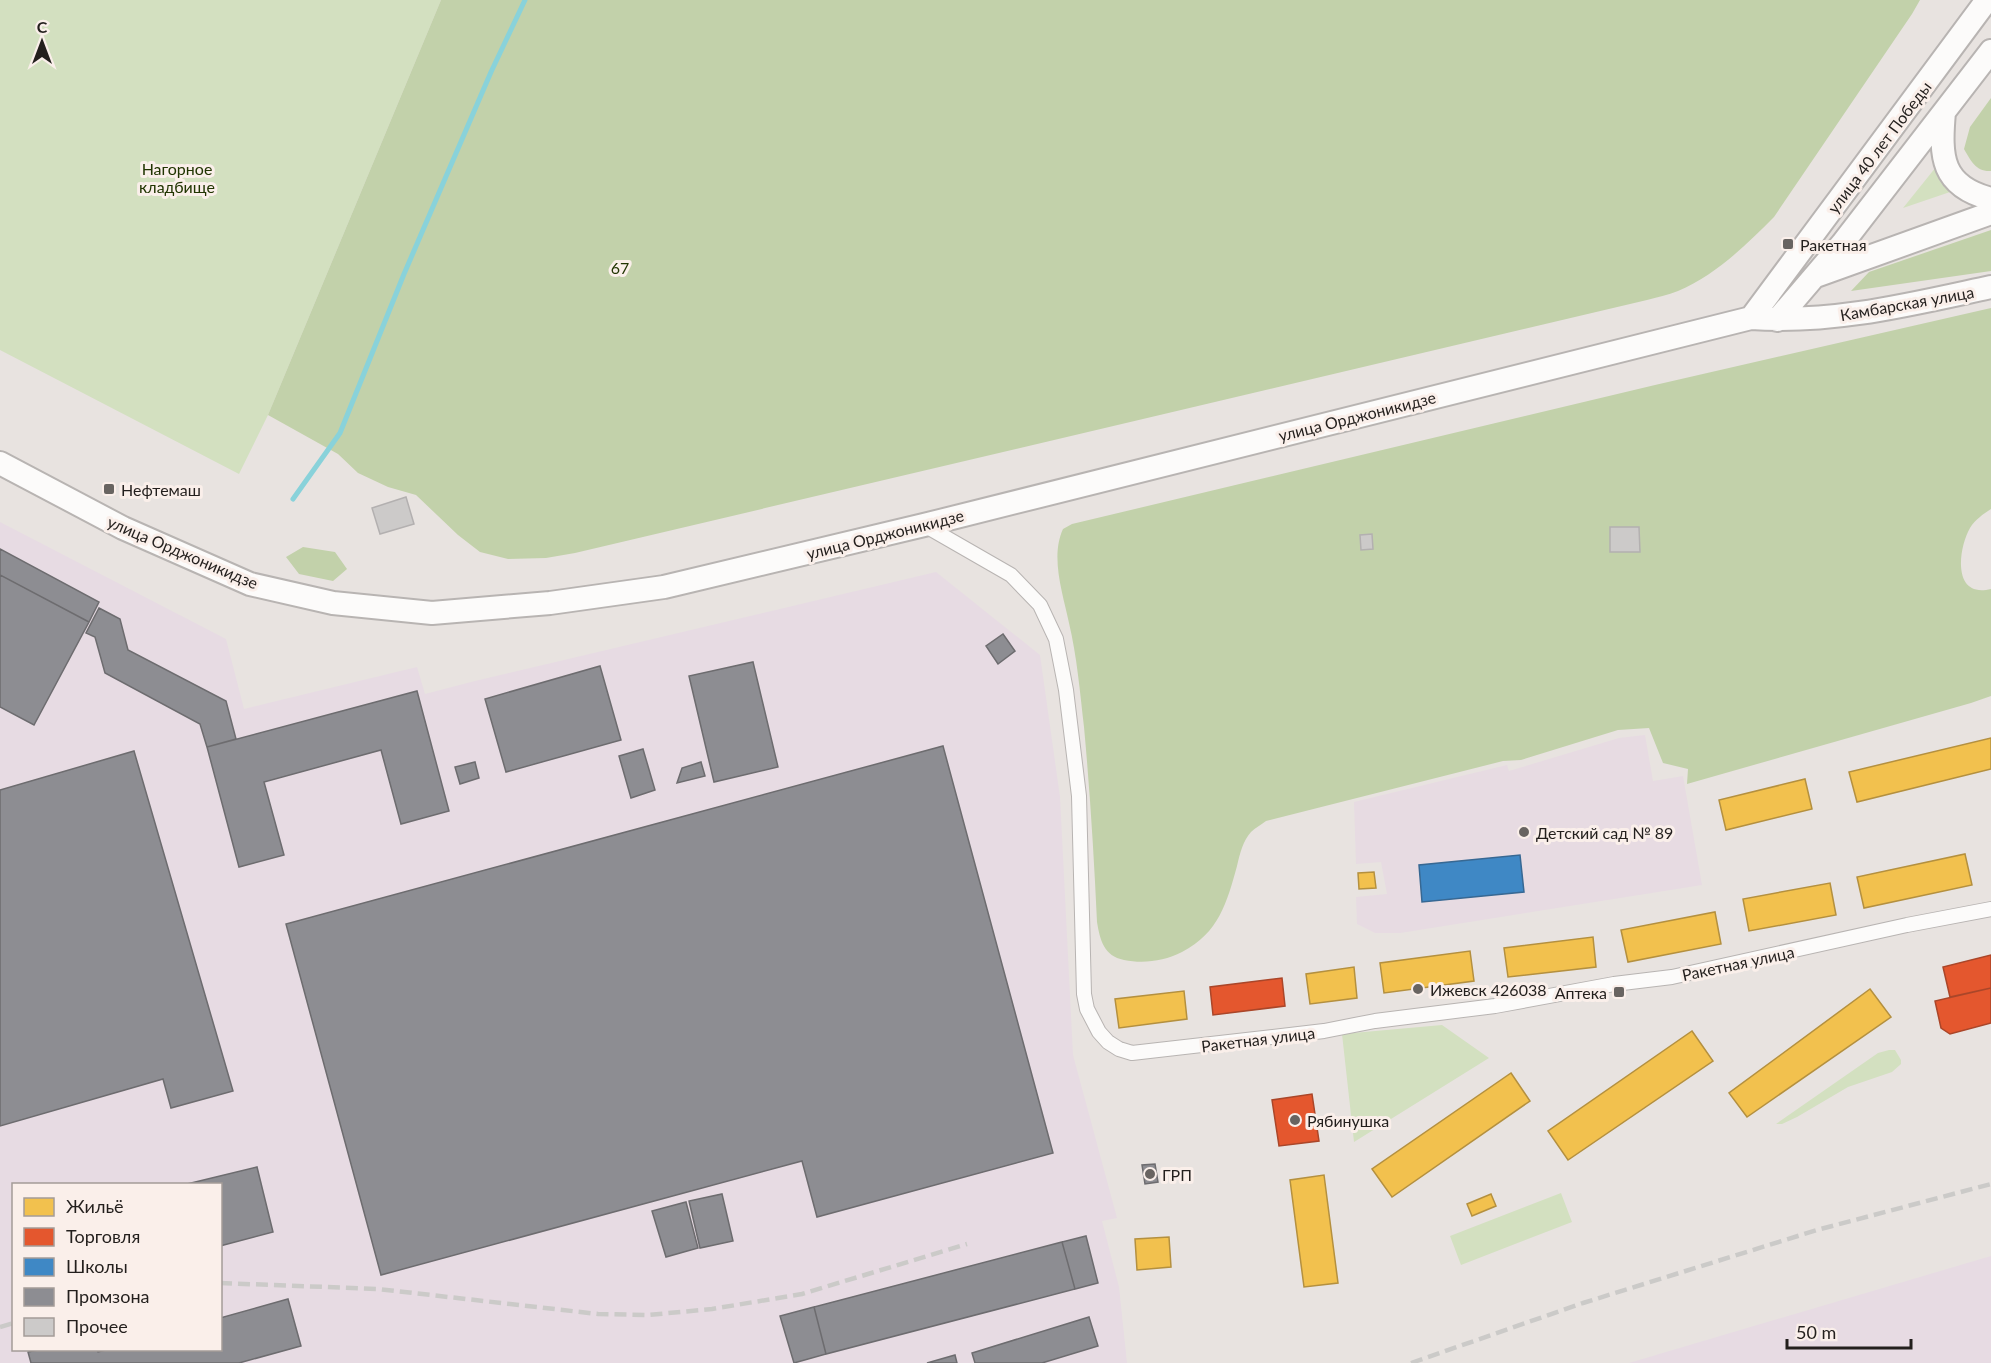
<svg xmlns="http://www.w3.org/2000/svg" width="1991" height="1363" font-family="Lato,sans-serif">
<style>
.industrial{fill:#e7dbe3;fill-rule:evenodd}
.education{fill:#e7dbe2}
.green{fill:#d3e0c0}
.forest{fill:#c2d1aa}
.homes{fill:#f2c14e;stroke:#b4903f;stroke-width:1.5}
.shops{fill:#e4572e;stroke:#aa4629;stroke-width:1.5}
.schools{fill:#3f88c5;stroke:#376893;stroke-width:1.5}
.industry{fill:#8d8d92;stroke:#6d6c6f;stroke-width:1.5}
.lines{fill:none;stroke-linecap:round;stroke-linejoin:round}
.stream{stroke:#89d2da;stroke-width:5}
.building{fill:#cccac9;stroke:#b3b0b0;stroke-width:1.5}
.street-casing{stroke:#b8b4b2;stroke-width:16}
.primary-casing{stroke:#b8b4b2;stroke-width:26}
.street{stroke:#fcfbfa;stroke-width:14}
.primary{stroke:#fcfbfa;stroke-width:22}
.rail{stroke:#cbcac8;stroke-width:4.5;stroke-dasharray:12 6;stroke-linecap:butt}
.poi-dot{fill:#686461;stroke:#faefea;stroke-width:2}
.labels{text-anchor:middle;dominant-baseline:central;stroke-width:6;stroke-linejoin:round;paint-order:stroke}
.street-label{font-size:16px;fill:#231f1d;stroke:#faefea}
.park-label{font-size:16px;fill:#213502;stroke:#faefea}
.poi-label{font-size:16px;fill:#231f1d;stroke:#faefea;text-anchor:start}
</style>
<rect width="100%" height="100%" fill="#e8e3e0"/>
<path class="industrial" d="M0 522 226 639 244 709 417 667 425 694 475 681 936 572 1040 655 1060 797 1073 1055 1117 1218 1102 1221 1119 1287 1127 1363H0ZM14 1184H220V1350H14Z
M1991 1256V1363H1629Z"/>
<path class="education" d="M1645 735 1653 781 1683 776 1702 885 1400 933H1375L1357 924 1356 897 1387 894 1381 862 1356 864 1354 802 1507 765 1509 771 1619 738Z"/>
<path class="green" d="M0 0H441L268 415 239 474 0 350Z
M1936 167 1941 181 1953 191 1903 208Z
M1442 1025 1489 1058 1354 1142 1342 1034Z
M1889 1050H1895L1901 1060V1064L1892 1072 1848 1087 1797 1117 1782 1124H1776L1878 1053Z
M1561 1193 1572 1222 1461 1265 1450 1236Z"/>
<path class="forest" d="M441 0H1920L1912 14 1774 217C1746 245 1716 275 1678 291 1668 295 1657 297 1647 300L575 553 546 558 508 559 480 552 458 535 416 495 388 487 358 473 338 454 268 415Z
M1991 98V171C1976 172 1971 161 1964 149L1970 127Z
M1991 230V271L1851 291 1869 272Z
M1991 308V509C1983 514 1975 520 1970 528 1958 549 1952 599 1991 589V696L1971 703 1687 784 1688 769 1663 763 1649 728 1618 730 1521 760 1503 761 1266 821C1262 824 1255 828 1251 832 1243 841 1240 853 1237 866 1227 902 1219 933 1182 952 1164 961 1144 964 1124 960 1104 956 1100 940 1097 922 1094 857 1090 792 1084 727 1080 692 1077 657 1069 623 1063 594 1050 557 1063 529L1072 524 1655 385Z
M303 547 335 552 347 569 333 581 299 574 286 557Z"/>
<path class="homes" d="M1991 738V769L1857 802 1849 772Z
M1805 779 1812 809 1726 830 1719 800Z
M1965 854 1972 885 1864 908 1857 877Z
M1374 872 1376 888 1359 889 1358 873Z
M1830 883 1836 915 1749 931 1743 899Z
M1715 912 1721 944 1628 962 1621 930Z
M1593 937 1596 967 1508 977 1504 948Z
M1470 951 1474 981 1384 993 1380 963Z
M1354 967 1357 998 1310 1004 1306 974Z
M1870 989 1891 1017 1747 1117 1729 1093Z
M1184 991 1187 1019 1119 1028 1115 999Z
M1692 1031 1713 1061 1568 1160 1548 1131Z
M1511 1073 1530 1101 1392 1197 1372 1169Z
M1324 1175 1338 1283 1304 1287 1290 1180Z
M1491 1194 1496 1206 1472 1216 1467 1204Z
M1169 1237 1171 1267 1137 1270 1135 1239Z"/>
<path class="shops" d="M1991 955V988L1950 997 1943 967Z
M1282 978 1285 1006 1213 1015 1210 987Z
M1991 988V1023L1950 1034 1941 1028 1935 1001Z
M1312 1094 1319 1141 1279 1146 1272 1100Z"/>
<path class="schools" d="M1520 855 1524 892 1422 902 1419 865Z"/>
<path class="industry" d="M0 549 99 602 89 622 0 575Z
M0 575 89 622 34 725 0 707Z
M99 608 120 619 128 650 226 701 236 739 207 747 200 724 105 673 95 637 86 633Z
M1003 634 1015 651 998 664 986 646Z
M753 662 778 767 714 782 689 676Z
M600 666 621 740 506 772 485 699Z
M417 691 449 811 401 824 381 750 264 782 284 855 239 867 207 747Z
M943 746 1053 1153 817 1217 802 1161 381 1275 286 924Z
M643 749 655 790 631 798 619 756Z
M134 751 233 1091 171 1108 163 1079 0 1126V790Z
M475 762 479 778 460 784 455 767Z
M701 762 705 776 677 783 682 768Z
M1155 1164 1158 1182 1145 1184 1142 1165Z
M257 1167 273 1232 220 1246V1184H187Z
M722 1194 733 1241 700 1248 689 1201Z
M686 1202 698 1248 666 1257 652 1211Z
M1086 1236 1098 1283 1075 1289 1062 1242Z
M1062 1242 1075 1289 826 1354 814 1307Z
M288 1299 301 1346 239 1363H31L28 1352 38 1350H97L98 1352 106 1350H220V1318Z
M814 1307 826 1354 794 1363 780 1316Z
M1089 1317 1098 1346 1042 1363H975L972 1353Z
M955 1355 957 1363H927Z"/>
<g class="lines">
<path class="stream" d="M293 499 340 433 404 274 491 72 525 0"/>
</g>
<path class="building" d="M406 497 414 524 380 534 372 508Z
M1610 527H1639L1640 552H1610Z
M1372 534 1373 549 1361 550 1360 535Z"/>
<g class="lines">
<g class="street-casing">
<path id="street" d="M924 525 1011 575 1040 605 1056 639 1066 690 1079 796 1084 994 1087 1009 1099 1032 1108 1042 1119 1049 1132 1053 1324 1031 1375 1021 1495 1006 1614 984 1672 977 1907 925 1991 909"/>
</g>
<g class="primary-casing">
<path id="primary" d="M1944 112C1940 157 1941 186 1991 199
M1816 276 1991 213
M1751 318 1987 0
M1777 320 1842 244 1991 51
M0 463 123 528 250 584 333 603 432 613 550 603 664 587 924 525 1751 318C1833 324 1912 304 1991 287"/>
</g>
<use href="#street" class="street"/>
<use href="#primary" class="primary"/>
<path class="rail" d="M220 1283 378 1289 598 1314 648 1315 712 1309 802 1294 967 1244
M0 1327 14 1323
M1411 1363 1583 1303 1817 1230 1991 1184"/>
</g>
<g class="poi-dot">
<rect x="1782" y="238" width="12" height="12" rx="3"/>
<rect x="103" y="483" width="12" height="12" rx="3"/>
<circle cx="1524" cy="832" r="6"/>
<circle cx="1418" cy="989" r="6"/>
<rect x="1613" y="986" width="12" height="12" rx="3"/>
<circle cx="1295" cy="1120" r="6"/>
<circle cx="1150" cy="1174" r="6"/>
</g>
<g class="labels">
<g class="street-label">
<text transform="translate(1879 147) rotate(-53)">улица 40 лет Победы</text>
<text transform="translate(1907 303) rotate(-10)">Камбарская улица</text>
<text transform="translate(1357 416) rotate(-14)">улица Орджоникидзе</text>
<text transform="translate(885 534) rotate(-14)">улица Орджоникидзе</text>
<text transform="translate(183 552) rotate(23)">улица Орджоникидзе</text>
<text transform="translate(1738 963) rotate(-12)">Ракетная улица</text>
<text transform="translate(1258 1039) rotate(-7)">Ракетная улица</text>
</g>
<g class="park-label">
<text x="177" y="168">Нагорное<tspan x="177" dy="18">кладбище</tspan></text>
<text x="620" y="267">67</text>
</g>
<g class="poi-label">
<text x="1800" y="244">Ракетная</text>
<text x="121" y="489">Нефтемаш</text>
<text x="1536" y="832">Детский сад № 89</text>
<text x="1430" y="989">Ижевск 426038</text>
<text x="1607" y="992" text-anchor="end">Аптека</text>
<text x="1307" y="1120">Рябинушка</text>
<text x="1162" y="1174">ГРП</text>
</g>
</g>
<rect x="12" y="1183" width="210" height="168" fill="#faefea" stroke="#a49c98" stroke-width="1.5"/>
<rect x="24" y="1198" width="30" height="18" fill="#f2c14e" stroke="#a49c98" stroke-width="1.5"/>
<text x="66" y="1213" font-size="18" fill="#231f1d">Жильё</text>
<rect x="24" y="1228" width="30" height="18" fill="#e4572e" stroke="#a49c98" stroke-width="1.5"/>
<text x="66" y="1243" font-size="18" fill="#231f1d">Торговля</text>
<rect x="24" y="1258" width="30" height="18" fill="#3f88c5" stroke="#a49c98" stroke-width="1.5"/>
<text x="66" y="1273" font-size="18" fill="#231f1d">Школы</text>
<rect x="24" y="1288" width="30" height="18" fill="#8d8d92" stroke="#a49c98" stroke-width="1.5"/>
<text x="66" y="1303" font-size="18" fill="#231f1d">Промзона</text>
<rect x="24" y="1318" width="30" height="18" fill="#cccac9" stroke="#a49c98" stroke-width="1.5"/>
<text x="66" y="1333" font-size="18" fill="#231f1d">Прочее</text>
<g transform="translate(42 42)" stroke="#faefea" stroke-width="4.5" paint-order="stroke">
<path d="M0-4.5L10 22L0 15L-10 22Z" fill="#231f1d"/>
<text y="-9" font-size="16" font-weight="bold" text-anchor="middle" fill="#231f1d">С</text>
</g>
<path d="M1787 1339v9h124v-9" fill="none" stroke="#231f1d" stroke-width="3"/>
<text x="1796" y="1339" font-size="18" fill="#231f1d" stroke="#faefea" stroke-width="4.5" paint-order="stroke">50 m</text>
</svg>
